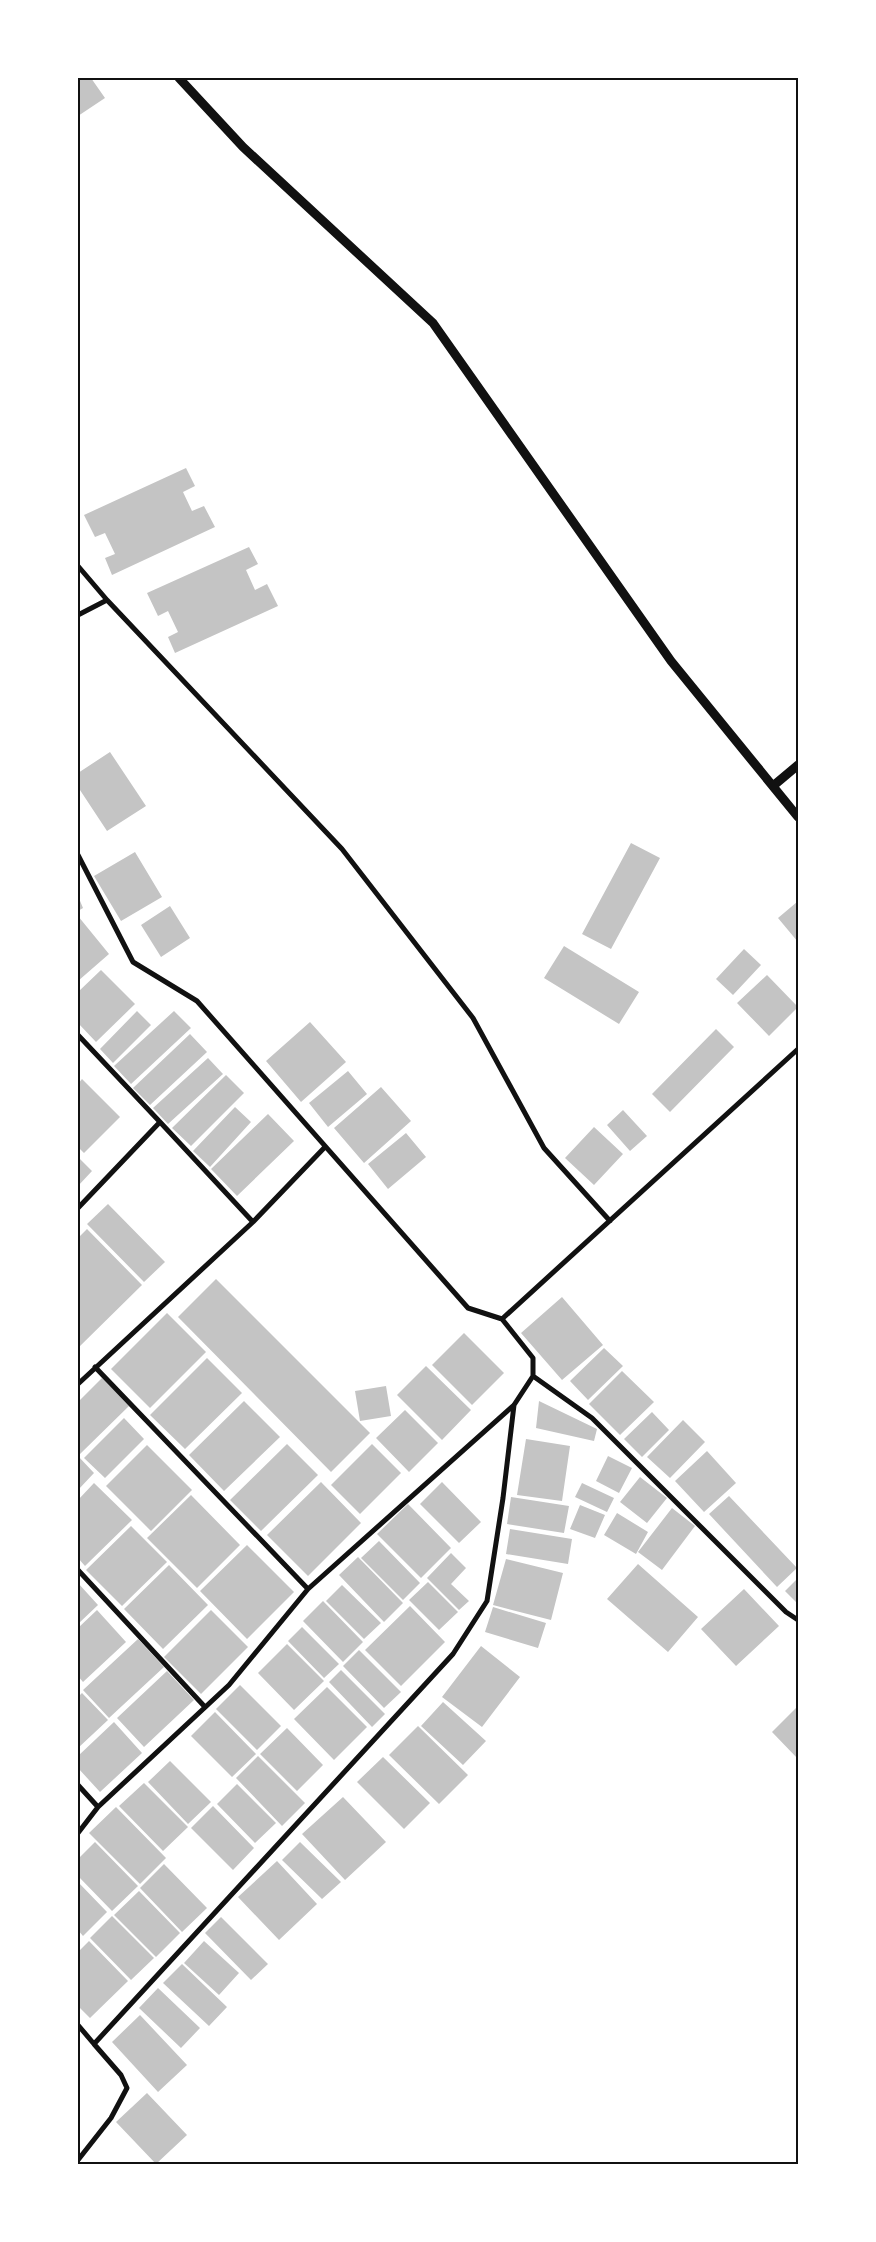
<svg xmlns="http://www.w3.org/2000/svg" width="876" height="2242" font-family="Overpass,sans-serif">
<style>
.building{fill:#c4c4c4}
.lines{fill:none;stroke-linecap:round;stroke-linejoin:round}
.minor{stroke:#111;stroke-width:5}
.tertiary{stroke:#111;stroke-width:9}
.neatline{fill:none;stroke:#111;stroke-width:2}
</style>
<rect width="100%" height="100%" fill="#fff"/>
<path class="building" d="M78 78H91L105 98 78 116Z
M186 468 195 486 183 492 192 511 204 506 215 527 112 575 105 558 115 554 105 533 95 537 84 515Z
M249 547 258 564 246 570 255 590 267 584 278 606 175 653 168 637 178 632 168 611 158 616 147 593Z
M110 752 146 806 107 831 78 787V773Z
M631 843 660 858 611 949 582 934Z
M135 852 162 897 121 921 94 876Z
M78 896 83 908 78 911Z
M797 902 798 904V942L778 918Z
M170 906 190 938 161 957 141 925Z
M78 916 109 954 78 981Z
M564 946 639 992 619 1024 544 978Z
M744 949 761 965 733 995 716 979Z
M101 970 135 1004 96 1042 78 1023V992Z
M767 975 798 1007 769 1036 737 1003Z
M137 1011 151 1025 113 1063 100 1049Z
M174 1011 191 1028 131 1084 114 1066Z
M310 1022 346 1062 301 1102 266 1061Z
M716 1029 734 1047 670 1112 652 1094Z
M190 1034 207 1052 150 1105 133 1088Z
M208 1058 223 1074 168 1124 153 1108Z
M348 1071 367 1094 328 1127 309 1103Z
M226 1075 244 1093 191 1146 172 1128Z
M82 1079 120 1117 84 1153 78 1147V1084Z
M381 1087 411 1121 364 1163 334 1128Z
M235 1107 251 1122 210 1167 193 1151Z
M623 1110 647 1136 630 1151 607 1125Z
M268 1114 294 1141 237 1196 211 1169Z
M594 1127 623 1154 594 1185 565 1158Z
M406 1133 426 1157 388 1189 368 1164Z
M78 1157 92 1171 78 1186Z
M108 1204 165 1262 144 1282 87 1224Z
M87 1229 142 1285 78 1348V1238Z
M216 1279 370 1433 331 1472 178 1317Z
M562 1297 603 1345 562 1380 521 1333Z
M167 1313 206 1352 150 1408 111 1369Z
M464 1333 504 1373 472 1405 432 1365Z
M604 1348 623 1366 588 1400 570 1381Z
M207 1358 242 1393 185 1449 150 1415Z
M426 1366 471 1410 442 1440 397 1395Z
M622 1371 654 1402 620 1435 589 1404Z
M102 1378 129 1406 80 1454 78 1452V1402Z
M386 1386 391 1416 360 1421 355 1391Z
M244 1401 280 1437 224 1491 189 1455Z
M539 1401 597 1429 594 1441 536 1428Z
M405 1410 438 1443 409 1472 376 1438Z
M652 1412 669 1430 642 1457 624 1439Z
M124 1418 144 1439 105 1478 84 1458Z
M683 1420 705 1442 670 1478 647 1457Z
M526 1439 570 1446 562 1501 517 1495Z
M287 1444 318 1475 261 1531 230 1500Z
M372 1444 401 1473 360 1514 331 1485Z
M147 1445 192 1490 151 1531 106 1486Z
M707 1451 736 1483 704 1512 675 1481Z
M78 1456 94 1473 78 1490Z
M608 1456 632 1468 619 1493 596 1481Z
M640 1477 667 1498 647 1523 620 1502Z
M321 1482 361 1523 308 1576 267 1535Z
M442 1482 481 1522 459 1543 420 1504Z
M94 1483 132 1520 85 1566 78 1558V1500Z
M582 1483 614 1498 607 1512 575 1497Z
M191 1495 240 1545 197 1588 147 1538Z
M729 1496 797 1568 777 1587 709 1514Z
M511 1497 569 1506 564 1533 507 1524Z
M408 1504 451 1548 421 1578 377 1534Z
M580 1505 605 1515 595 1538 570 1529Z
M672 1508 695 1526 662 1570 638 1552Z
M617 1513 648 1532 636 1554 604 1535Z
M131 1526 167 1562 122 1606 86 1570Z
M510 1529 572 1539 568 1564 506 1554Z
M379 1541 420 1583 403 1600 361 1558Z
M247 1545 294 1592 247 1639 200 1591Z
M451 1553 466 1568 451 1584 469 1601 459 1610 427 1578Z
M358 1557 403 1603 384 1622 339 1575Z
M506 1559 563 1573 551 1620 493 1605Z
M638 1564 698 1617 668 1652 607 1599Z
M169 1565 208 1605 163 1649 124 1609Z
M798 1578V1604L785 1591Z
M428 1582 458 1612 439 1630 409 1600Z
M78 1583 98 1605 78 1624Z
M342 1585 381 1623 364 1639 326 1601Z
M744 1589 779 1626 736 1666 701 1629Z
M323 1601 363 1642 343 1662 303 1621Z
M410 1606 445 1642 401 1686 365 1650Z
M493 1607 546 1623 538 1648 485 1632Z
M97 1610 126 1642 83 1682 78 1676V1628Z
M211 1610 248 1647 201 1694 164 1657Z
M302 1627 339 1664 324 1678 288 1641Z
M138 1639 164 1667 109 1718 83 1690Z
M287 1644 324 1681 294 1710 258 1673Z
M481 1646 520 1677 482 1727 442 1697Z
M359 1650 401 1692 384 1708 343 1666Z
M341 1670 385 1714 372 1727 329 1682Z
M167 1671 194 1700 144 1747 117 1718Z
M240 1685 281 1726 257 1750 216 1709Z
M327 1687 367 1727 334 1760 294 1719Z
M82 1693 108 1720 78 1748V1697Z
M443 1702 486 1741 463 1765 421 1726Z
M798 1706V1759L772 1732Z
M215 1712 256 1754 232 1777 191 1736Z
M114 1722 142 1753 100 1792 78 1768V1756Z
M418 1726 468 1775 439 1804 389 1755Z
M287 1728 323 1765 297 1791 260 1754Z
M258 1756 305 1803 282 1826 236 1778Z
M383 1757 430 1803 404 1829 357 1782Z
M170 1761 211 1802 188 1824 148 1782Z
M144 1783 188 1827 163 1851 119 1806Z
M237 1784 276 1823 255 1843 217 1804Z
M343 1797 386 1842 345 1880 302 1834Z
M213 1806 254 1848 233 1870 191 1828Z
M116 1807 166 1858 140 1884 89 1833Z
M95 1842 138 1886 112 1911 78 1876V1859Z
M300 1842 341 1882 322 1899 282 1860Z
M277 1861 317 1904 279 1940 238 1897Z
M164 1864 207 1908 182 1932 140 1888Z
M78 1882 107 1912 83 1936 78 1930Z
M139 1891 180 1933 156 1957 114 1915Z
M112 1916 154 1958 131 1980 90 1938Z
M221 1917 268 1964 251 1980 205 1933Z
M89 1941 128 1981 90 2018 78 2006V1952Z
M204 1941 239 1973 219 1995 184 1963Z
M182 1964 227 2007 209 2026 163 1983Z
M158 1988 200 2028 181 2048 139 2008Z
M140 2015 187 2065 158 2092 112 2042Z
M147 2093 187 2135 156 2164 116 2122Z"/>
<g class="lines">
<path class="minor" d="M78 566 107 600
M78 615 107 600 342 849 473 1018 544 1148 610 1221
M78 855 133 962 197 1001 468 1308 502 1319 798 1049
M78 1035 160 1122
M78 1208 160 1122 253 1222
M95 1367 308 1589
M533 1376 592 1418 786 1612 798 1620
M78 1384 253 1222 325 1147
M78 1570 205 1707
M78 1785 98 1807
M78 1833 98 1807 229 1685 308 1589 514 1405 533 1376V1358L502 1319
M78 2025 94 2044 453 1654 487 1601 503 1498 514 1405
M78 2160 111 2118 127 2088 121 2075 94 2044"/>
<path class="tertiary" d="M179 78 243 147 433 323 671 661 798 817
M773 786 798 765"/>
</g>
<rect width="876" height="2242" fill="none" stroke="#ffffff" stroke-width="158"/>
<rect x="79" y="79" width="718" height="2084" class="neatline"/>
</svg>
